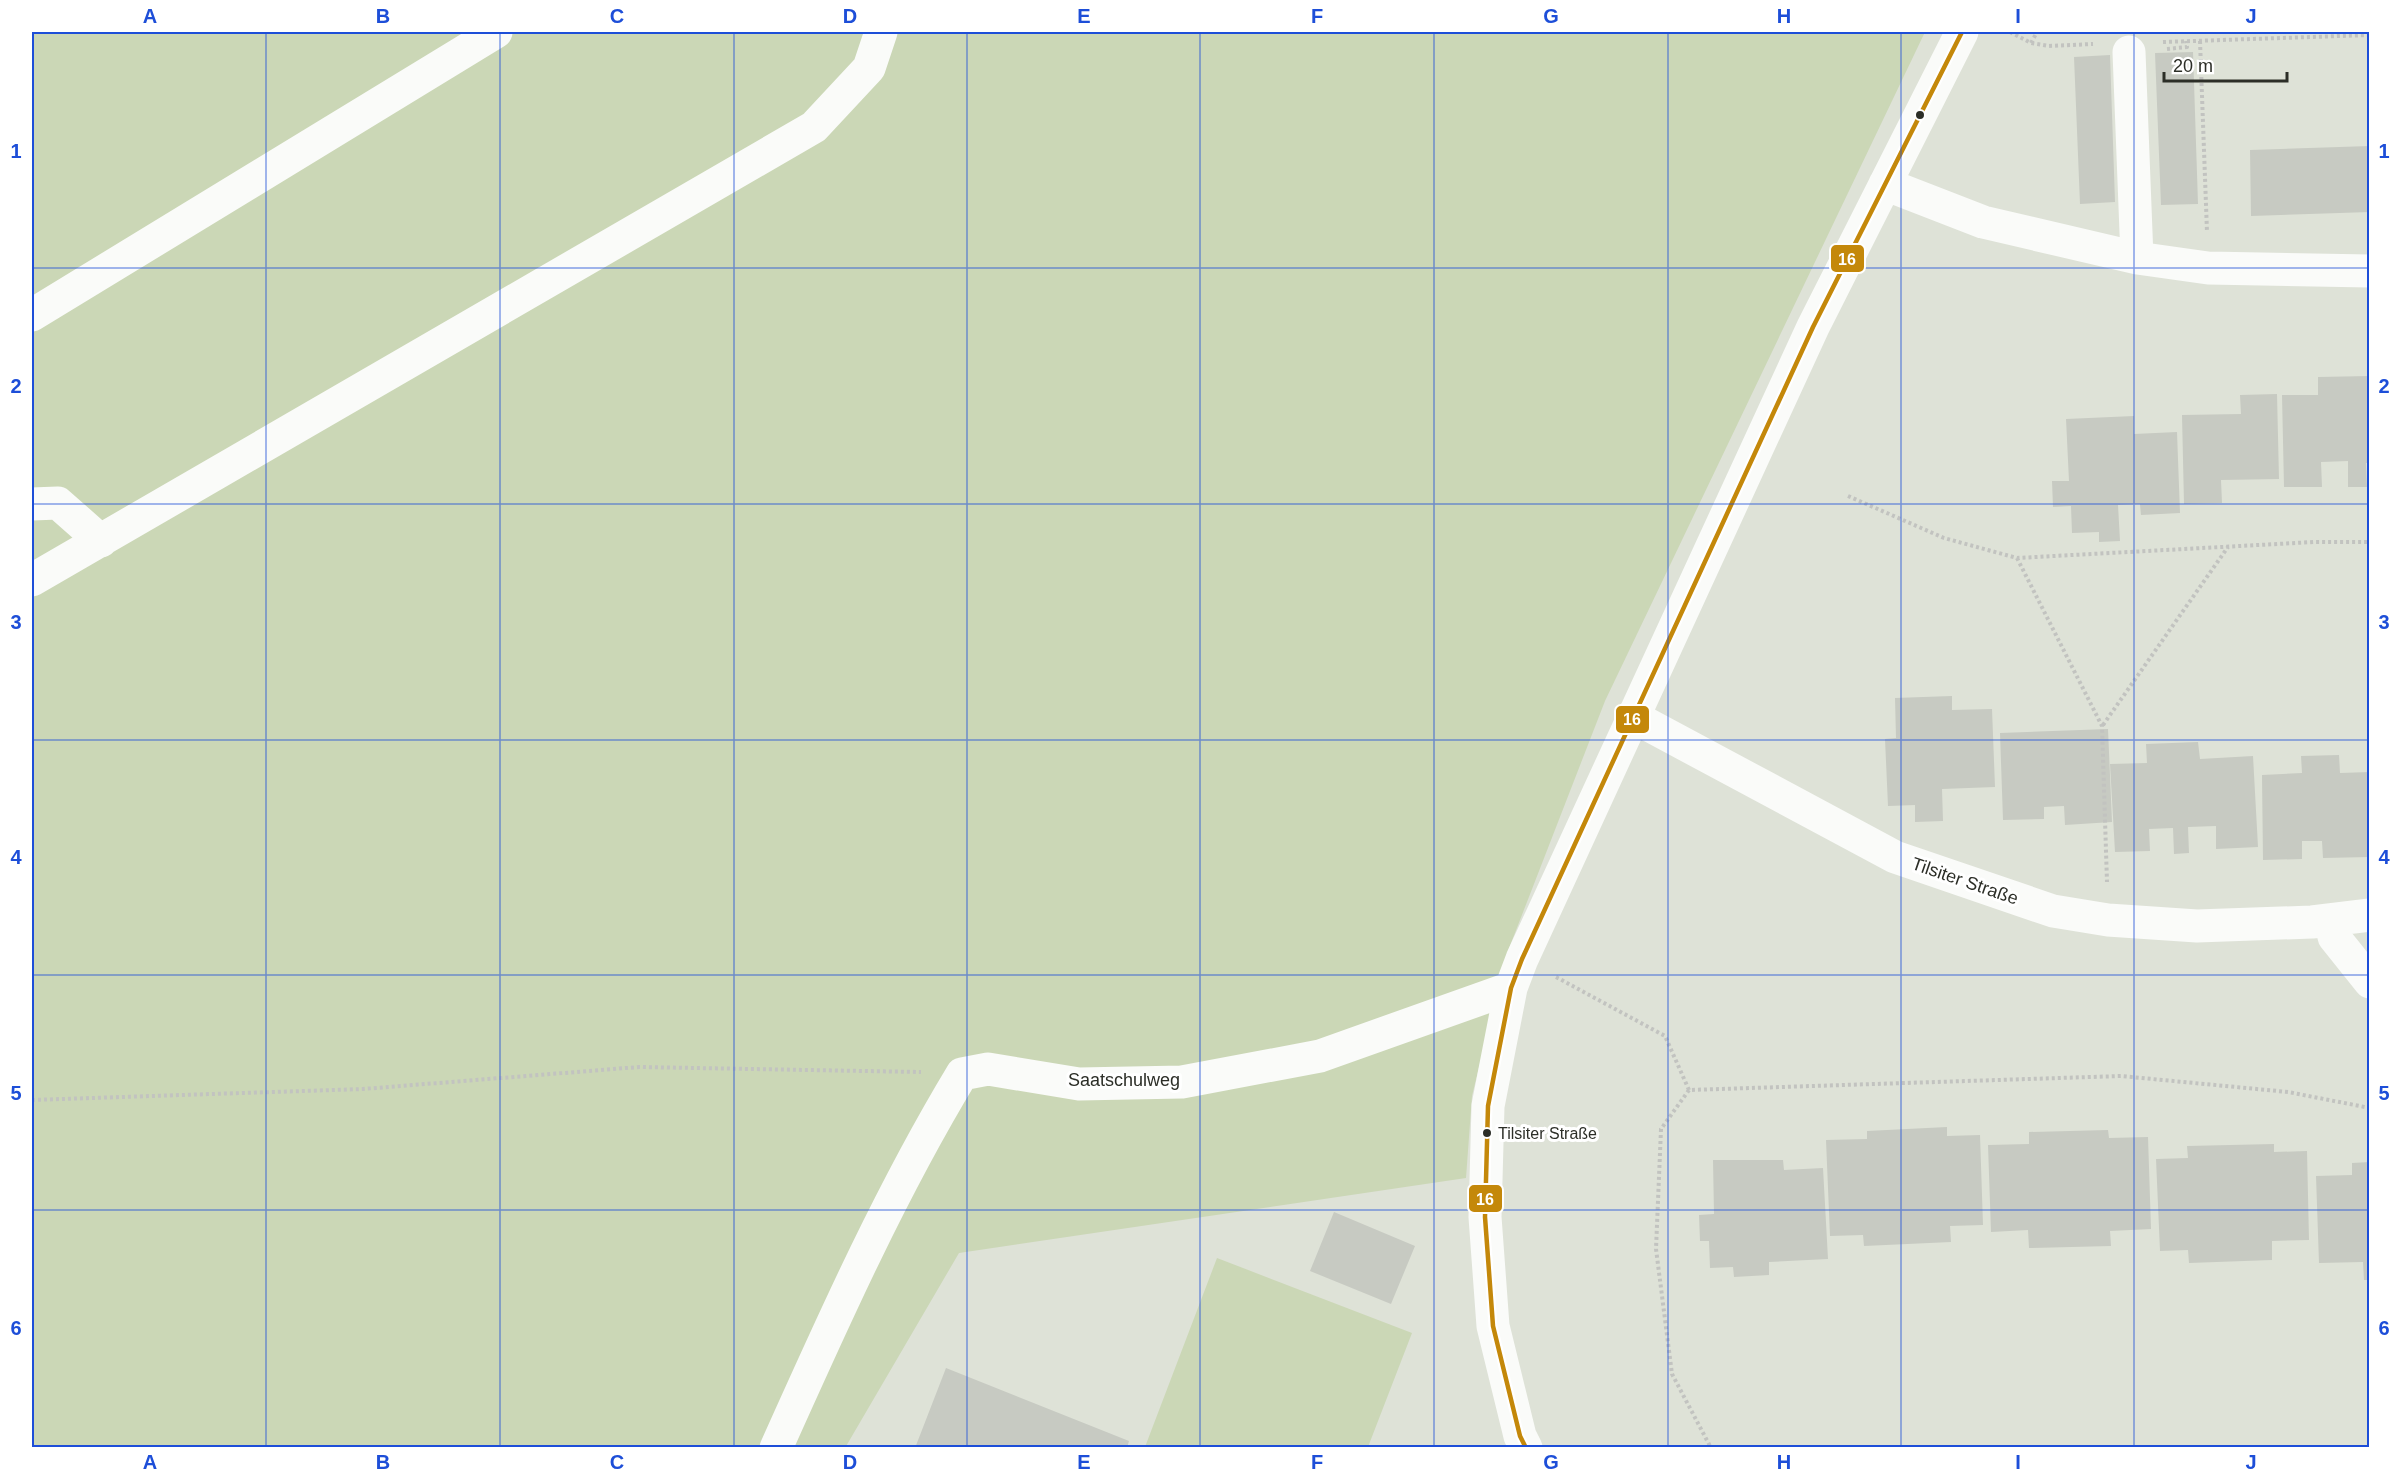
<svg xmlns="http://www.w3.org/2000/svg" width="2401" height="1479" font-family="Arial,sans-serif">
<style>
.green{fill:#cbd7b6}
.building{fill:#c7cac2}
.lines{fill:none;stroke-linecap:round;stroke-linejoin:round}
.path{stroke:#c2c3c0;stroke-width:4;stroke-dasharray:3 3;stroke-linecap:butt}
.minor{stroke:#fafbf9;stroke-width:33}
.bus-1-casing{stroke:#fff;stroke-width:9}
.bus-1{stroke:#c4880a;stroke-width:4.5}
.grid{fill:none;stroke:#1d4ed8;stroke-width:1.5;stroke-opacity:0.55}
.bus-dot{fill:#2c2e27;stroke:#fff;stroke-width:2}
.labels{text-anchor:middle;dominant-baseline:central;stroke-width:6;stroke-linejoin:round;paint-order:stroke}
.bus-label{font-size:16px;fill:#2c2e27;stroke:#fff;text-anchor:start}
.street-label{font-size:18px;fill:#2c2e27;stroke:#fff}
.line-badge{stroke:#fff;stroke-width:2}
.badge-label{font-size:16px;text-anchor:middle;font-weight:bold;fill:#fff}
.neatline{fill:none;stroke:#1d4ed8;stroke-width:2}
.grid-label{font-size:20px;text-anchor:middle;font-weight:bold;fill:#1d4ed8}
</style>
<rect width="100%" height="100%" fill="#dee2d7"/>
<path class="green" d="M32 32H1925L1605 701 1506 956 1472 1096 1466 1178 959 1253 845 1448 32 1447Z
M1217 1258 1412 1333 1368 1447H1145Z"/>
<path class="building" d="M2193 52 2198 204 2161 205 2155 53Z
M2110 55 2115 202 2080 204 2074 57Z
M2370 146V212L2251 216 2250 150Z
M2370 376V463H2366L2367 487H2348V461L2321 462 2322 487H2284L2282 395H2318V377Z
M2277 394 2279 479 2221 480 2222 503 2184 504 2182 415 2241 414 2240 395Z
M2134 416V434L2177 432 2180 513 2141 515 2140 504 2118 505 2120 541 2099 542V532L2072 533 2071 506 2053 507 2052 481H2069L2066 419Z
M1952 696V710L1992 709 1995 787 1942 789 1943 821 1915 822V805L1888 806 1885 739 1896 738 1895 698Z
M2108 729 2112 822 2065 825 2064 806 2044 807V819L2003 820 2000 733Z
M2198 742 2200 759 2253 756 2258 847 2216 849V826L2188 827 2189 853 2174 854 2173 828 2149 829 2150 851 2115 852 2110 764 2147 763 2146 744Z
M2339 755 2340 773 2370 772V857L2323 858 2322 841H2302V859L2263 860 2262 775 2302 773 2301 756Z
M1947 1127V1136L1980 1135 1983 1225 1950 1226 1951 1242 1864 1246 1863 1235 1830 1236 1826 1140 1867 1139V1131Z
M2108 1130 2109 1138 2148 1137 2151 1229 2110 1231 2111 1246 2029 1248 2028 1230 1991 1232 1988 1145 2029 1144V1132Z
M2274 1144V1152L2307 1151 2309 1240 2272 1241V1260L2189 1263 2188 1250 2160 1251 2156 1159 2188 1158 2187 1146Z
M1713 1160H1783L1784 1170 1823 1168 1828 1259 1769 1262V1275L1734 1277 1733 1267 1710 1268 1709 1241H1700L1699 1215 1714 1214Z
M2370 1162V1280H2364L2363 1262 2319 1263 2316 1176 2352 1175V1163Z
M1334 1212 1415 1246 1391 1304 1310 1271Z
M946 1368 1129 1441 1127 1448H915Z"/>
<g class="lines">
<path class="path" d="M2010 32 2031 43 2049 46 2093 44
M2200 41 2207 232
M2163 42 2370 35
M2031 43 2037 32
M2167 49 2187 47 2186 41
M1848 496 1944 538 2017 558 2314 542H2370
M2017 558 2102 726 2107 882
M2103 725 2228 547
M1556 977 1665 1036 1689 1090 2121 1076 2288 1092 2370 1108
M1689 1090 1661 1129 1656 1249 1672 1374 1711 1448
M32 1100 363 1089 639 1067 921 1072"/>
<path class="minor" d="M2129 52 2137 258
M1885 184 1983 222 2137 258 2208 268 2370 271
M32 315 496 32
M32 504 58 503 101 541
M32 580 814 127 869 68 881 32
M1632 716 1895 857 2053 911 2108 920 2197 926 2312 922 2370 915
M2331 920 2334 937 2370 982
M776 1448C833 1321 890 1193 962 1074L988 1069 1079 1084 1182 1082 1320 1056 1511 988
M1526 1448 1520 1436 1493 1326 1485 1217 1488 1106 1511 988 1522 959 1813 327 1962 32"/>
<g class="bus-1-casing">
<path id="bus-1" d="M1526 1448 1520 1436 1493 1326 1485 1217 1488 1106 1511 988 1522 959 1813 327 1962 32"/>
</g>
<use href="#bus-1" class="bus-1"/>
</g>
<path class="grid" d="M266 32V1448M500 32V1448M734 32V1448M967 32V1448M1200 32V1448M1434 32V1448M1668 32V1448M1901 32V1448M2134 32V1448M32 268H2370M32 504H2370M32 740H2370M32 975H2370M32 1210H2370"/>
<g class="bus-dot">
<circle cx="1920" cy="115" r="5"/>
<circle cx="1487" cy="1133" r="5"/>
</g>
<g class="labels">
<g class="bus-label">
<text x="1498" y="1133">Tilsiter Straße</text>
</g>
<g class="street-label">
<text transform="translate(1965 881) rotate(19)">Tilsiter Straße</text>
<text x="1124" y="1080">Saatschulweg</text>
</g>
</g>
<g class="line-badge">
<rect x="1830" y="244" width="35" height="29" rx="6" fill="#c4880a"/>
<rect x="1615" y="705" width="35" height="29" rx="6" fill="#c4880a"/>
<rect x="1468" y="1184" width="35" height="29" rx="6" fill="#c4880a"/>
</g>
<g class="badge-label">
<text x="1847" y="265">16</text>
<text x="1632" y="725">16</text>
<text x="1485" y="1205">16</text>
</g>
<rect width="2401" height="1479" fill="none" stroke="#ffffff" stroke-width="66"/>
<path d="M2164 72v9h123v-9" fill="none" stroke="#2c2e27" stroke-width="3"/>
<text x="2173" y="72" font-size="18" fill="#2c2e27" stroke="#ffffff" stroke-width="4.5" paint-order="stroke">20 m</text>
<rect x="33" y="33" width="2335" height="1413" class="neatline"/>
<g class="grid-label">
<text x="150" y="23">A</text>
<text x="383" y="23">B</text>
<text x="617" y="23">C</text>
<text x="850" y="23">D</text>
<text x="1084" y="23">E</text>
<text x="1317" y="23">F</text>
<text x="1551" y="23">G</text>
<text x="1784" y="23">H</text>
<text x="2018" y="23">I</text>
<text x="2251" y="23">J</text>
<text x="16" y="158">1</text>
<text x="2384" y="158">1</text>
<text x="16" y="393">2</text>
<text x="2384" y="393">2</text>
<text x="16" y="629">3</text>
<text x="2384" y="629">3</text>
<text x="16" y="864">4</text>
<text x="2384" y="864">4</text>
<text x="16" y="1100">5</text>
<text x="2384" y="1100">5</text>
<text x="16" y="1335">6</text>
<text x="2384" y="1335">6</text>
<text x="150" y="1469">A</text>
<text x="383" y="1469">B</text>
<text x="617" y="1469">C</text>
<text x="850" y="1469">D</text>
<text x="1084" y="1469">E</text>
<text x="1317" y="1469">F</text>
<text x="1551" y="1469">G</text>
<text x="1784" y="1469">H</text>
<text x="2018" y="1469">I</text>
<text x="2251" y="1469">J</text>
</g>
</svg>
